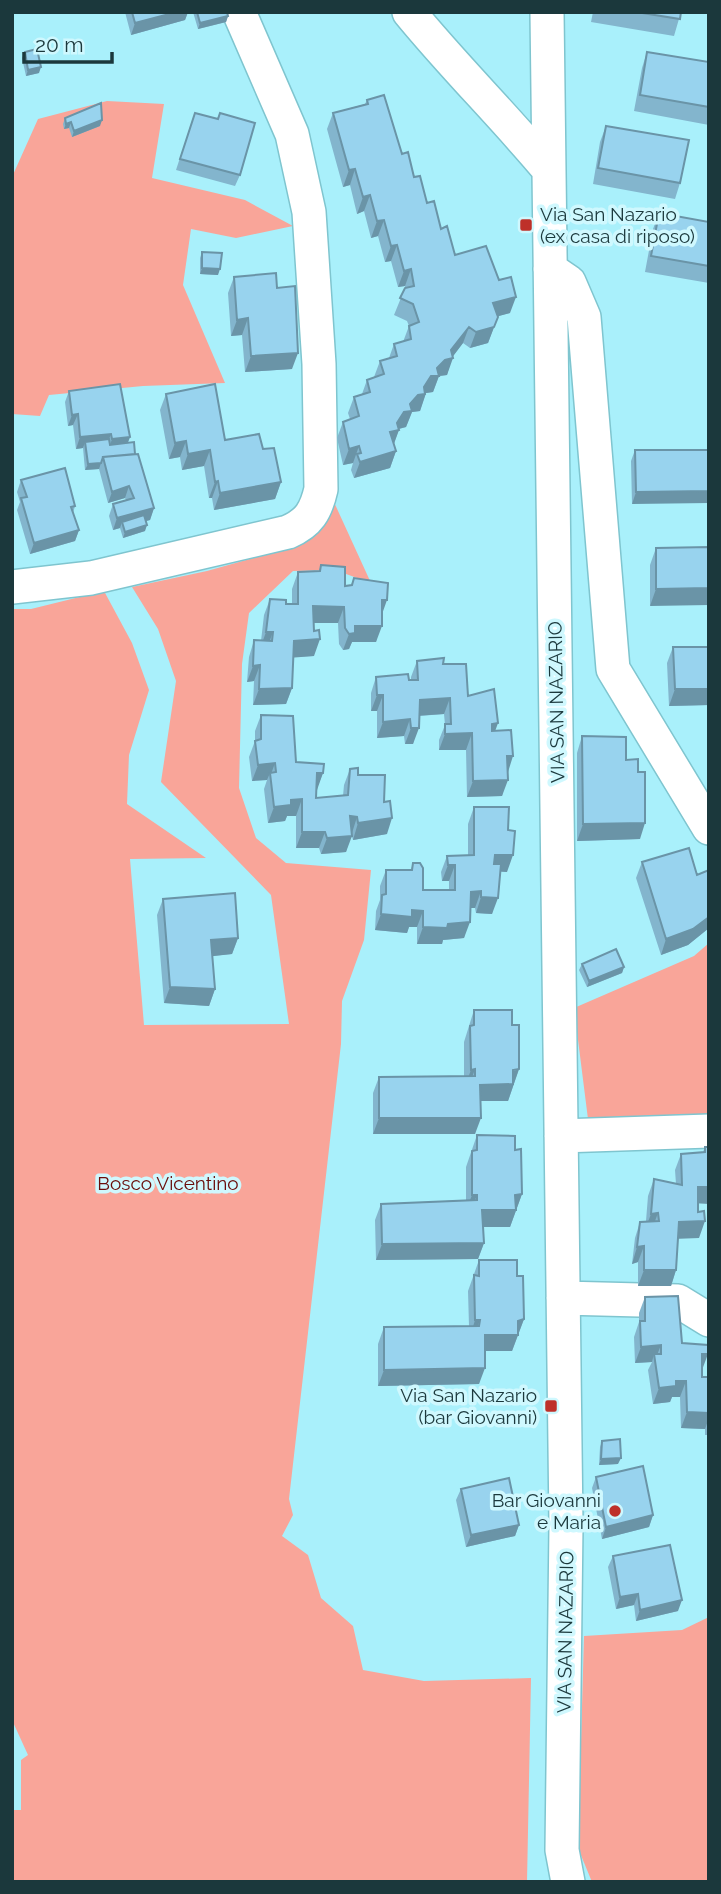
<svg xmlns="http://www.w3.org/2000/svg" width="721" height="1894" font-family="Raleway,sans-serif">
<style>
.green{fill:#f9a599}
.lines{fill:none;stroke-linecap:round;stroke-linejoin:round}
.minor-casing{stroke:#7fc5cf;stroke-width:36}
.minor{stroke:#fff;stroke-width:33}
.wall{fill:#83b5cd}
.shaded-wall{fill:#6a94a7}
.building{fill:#98d3ee;stroke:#6a94a7;stroke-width:2}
.poi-dot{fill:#be3029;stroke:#cff8fe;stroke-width:2.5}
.labels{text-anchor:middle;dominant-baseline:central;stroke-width:7;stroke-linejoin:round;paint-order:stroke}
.poi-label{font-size:19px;fill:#1b383c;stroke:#cff8fe;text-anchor:end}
.street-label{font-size:19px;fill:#1b383c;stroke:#cff8fe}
.park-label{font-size:19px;fill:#6a0d0b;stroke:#cff8fe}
</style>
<rect width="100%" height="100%" fill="#a9f0fb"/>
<path class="green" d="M107 101 164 104 152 178 245 200 293 226 236 238 191 229 183 285 225 383 143 386 49 395 40 416 12 414V177L38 119Z
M333 500 371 583 335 570 293 571 249 613 242 664 239 788 256 838 286 863 371 870 364 940 342 1001 341 1044 289 1499 293 1515 282 1536 308 1555 321 1598 353 1626 363 1670 424 1681 531 1678 527 1882H12V1810H21V1760L28 1755 12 1720V609H31L104 591 132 643 149 690 129 755 127 804 206 858 130 859 144 1025 289 1024 271 895 161 782 176 681 158 629 132 587 207 571 285 549Z
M709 943V1122L589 1127 574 1008 694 956Z
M709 1617V1882H592L578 1848 584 1636 682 1630Z"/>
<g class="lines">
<g class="minor-casing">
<path id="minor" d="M409 12C454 67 504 116 549 170
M547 12 566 1525 562 1850 568 1882
M550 269 569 282 584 317 613 669 709 828
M12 587 91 578 288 532C309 523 316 511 321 489L319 364 309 212 292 134 239 12
M561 1136 709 1131
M563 1298 678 1301 709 1320"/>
</g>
<use href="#minor" class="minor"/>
</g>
<path class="wall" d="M125 12H188L185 20 131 35Z
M193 12H227L228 16 226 22 198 29Z
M593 12H681L674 36 591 22Z
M25 52 39 73 26 76 22 58Z
M647 52 709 62V125L634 111 642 68Z
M367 100 402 154 455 255 510 313 498 316 488 343 470 348 463 343 452 357 447 375 439 376 433 392 426 393 420 411 412 412 406 427 399 429 394 444 396 451 390 468 354 478 351 470 353 463 343 465 337 438 343 422 350 419 348 413 354 397 362 394 367 380 374 377 380 361 389 358 394 344 403 342 409 326 407 321 394 315 405 288V286L398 287 391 261 385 262 378 236 371 238 364 211 357 214 350 185 343 187 327 129 333 113 365 104Z
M65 118 100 126 72 137 69 128 64 129 63 124Z
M218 119 240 175 235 186 176 170 191 124Z
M606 126 680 183 675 199 593 184 600 142Z
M659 213 709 222V283L645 272 653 229Z
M202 252 218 275 200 274V258Z
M234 277 277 288 292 369 245 372 242 335 231 336 228 293Z
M69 391 130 437 128 443 135 454 154 508 150 520 146 521 145 531 123 538 120 528 113 530 109 516 113 504 126 500 125 498 108 503 99 469 85 470 83 448 76 449 73 425 68 426 65 402Z
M166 394 225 440 263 449 281 482 275 499 214 510 212 498H209L204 466 182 470 180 457 169 459 160 410Z
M635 450H709L632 504 631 461Z
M21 480 75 506 73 513 79 530 75 541 30 554 17 510 20 502 17 492Z
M709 547 650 606V565L656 548Z
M321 565 345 586 351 585 354 578 382 612 376 642H352L349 649 343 650 339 644 338 623H314V656L293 657 292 688 286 704 253 705 254 681 247 682 249 657 254 640 261 641 264 615 270 599 286 604H292V589L298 572 319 571Z
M673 647H709V705L669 706 667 663Z
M417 661 443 664 495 731 508 771 502 796 467 797 466 750H439V740L445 725 444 714 419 716 413 744H405L404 736 377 738V711H371V693L376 677 411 680V677Z
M261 715 296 762 323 773 316 790V798L343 796 344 785 350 769 358 775 384 802 387 834 353 840 351 833 346 852 321 854 319 848H296V816H287L285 821 268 823 264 789 267 780 252 781 249 757 255 741V731Z
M582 736 638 772 640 839 577 841V753Z
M474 807 507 872 500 871 492 914 476 913 475 908H471L464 938 443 940 442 944H417V927H409L407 933 375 930 376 911 380 900V886L386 870H411L413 863 423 890H449V881H442L441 872 447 856 468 855V824Z
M642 862 697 875 709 870V928L688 945 661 955 636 878Z
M163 899 238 938 232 954 212 956 215 989 209 1006 164 1003 157 915Z
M582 964 624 967 622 973 587 987 579 970Z
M474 1010 512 1025 519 1069 508 1101H480L475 1134H373V1093L379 1077 464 1076V1042Z
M477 1135 515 1150 522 1194 510 1227H483L484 1243 478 1259 376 1260 375 1220 381 1204 466 1200V1167Z
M705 1147 698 1204 699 1238H678L676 1270 671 1286H638V1262L632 1264 635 1238 640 1222 646 1221 648 1196 654 1179 676 1184 675 1170 681 1154 703 1152Z
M479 1260 517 1276 524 1319 512 1351H485L479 1384 378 1386V1344L384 1327 469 1326 468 1291Z
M645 1297 682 1343 702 1370V1377H709V1435H705V1429L681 1428 680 1397H672L670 1402 653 1404 648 1370 652 1362 635 1363 634 1337 639 1322V1313Z
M602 1441 618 1464 599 1465 600 1447Z
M596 1477 653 1515 649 1527 602 1539 592 1488Z
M461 1489 519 1525 515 1536 466 1547 456 1500Z
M613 1556 678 1611 636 1621 634 1605 616 1609 608 1567Z"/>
<path class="shaded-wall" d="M177 12H188L185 20 131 35 135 23Z
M228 16 226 22 198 29 200 23Z
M41 67 39 73 26 76 28 70Z
M102 120 100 126 72 137 74 131Z
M71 122 69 128 64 129 66 124Z
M355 169 350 185 343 187 349 170Z
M370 195 364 211 357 214 363 197Z
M384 220 378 236 371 238 377 221Z
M397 245 391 261 385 262 391 246Z
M202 268 220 269 218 275 200 274Z
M411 269 405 286 398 287 404 271Z
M516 297 510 313 488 319 493 303Z
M498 317 488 343 470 348 476 332Z
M248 318 242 335 231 336 237 320Z
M469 327 463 343 451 359 453 358 447 375 439 376 433 392 426 393 420 411 412 412 406 427 398 429 399 430 393 446 390 432Z
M298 353 292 369 245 372 251 356Z
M78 414 73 425 68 426 72 415Z
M111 434 107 445 85 442 83 448 76 449 80 437Z
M130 437 125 449 108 451 112 439Z
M186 441 180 457 169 459 175 443Z
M359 446 353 463 343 465 349 449Z
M210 450 204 466 182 470 188 454Z
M396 451 390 468 354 478 360 462Z
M101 463 99 469 85 470 88 464Z
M218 481 212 498H209L215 482Z
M281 482 275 499 214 510 220 493Z
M129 486 125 498 108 503 112 492Z
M709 491V503L632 504 636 492Z
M154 508 150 520 124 527 122 522 120 528 113 530 117 518Z
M147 525 145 531 123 538 125 532Z
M79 530 75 541 30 554 34 543Z
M709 588V605L650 606 656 589Z
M382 600H387L381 617Z
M313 606 344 607 338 623H307Z
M355 626H382L376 642H352L349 649 343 650 349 634Z
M266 632H273L267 648 260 649Z
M320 639 314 656 288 658 294 641Z
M260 665 254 681 247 682 253 666Z
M292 688 286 704 253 705 259 689Z
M675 689H709V705L669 706Z
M377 695H383L377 711H371Z
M450 698 444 714 414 716 420 700Z
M410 719 404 736 377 738 383 722Z
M498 723 492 740V724Z
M411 728H419L413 744H405Z
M472 733 466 750H439L445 734Z
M507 756H513L508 772Z
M275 763 270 777V773L267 780 252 781 258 765Z
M317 773H323L317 790H311Z
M508 780 502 796 467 797 473 781Z
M302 799 296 816H287L285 821 268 823 274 807 291 800Z
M350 816 357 817 352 833Z
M392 818 387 834 353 840 358 823Z
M645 823 640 839 577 841 583 824Z
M302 832H325L319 848H296Z
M352 836 346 852 321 854 327 838Z
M495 855H513L507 872 489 871Z
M448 865H455L449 881H442Z
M481 891 475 908H465L471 892Z
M481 897 498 898 492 914 476 913Z
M412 910 423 911 417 927H409L407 933 375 930 381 914Z
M709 917V928L688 945 661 955 666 939Z
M470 922 464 938 443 940 442 944H417L423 927Z
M238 938 232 954 205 957 211 940Z
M624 967 622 973 587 987 589 981Z
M170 987 215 989 209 1006 164 1003Z
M475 1069 469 1086H465L471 1070Z
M519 1069 508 1101H474L480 1085Z
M379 1118H481L475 1134H373Z
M698 1187H709V1204L692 1203Z
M522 1194 510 1227H476L482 1210 515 1195Z
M472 1195H477L471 1211H466Z
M658 1213 652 1229 645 1230 651 1214Z
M705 1221 699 1238 673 1239 679 1222Z
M484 1243 478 1259 376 1260 382 1244Z
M644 1246 638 1262 632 1264 637 1247Z
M644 1270H676L671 1286H638Z
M524 1319 512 1351H479L485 1335 518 1321Z
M475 1320H480L474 1336 470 1337Z
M661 1345 655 1360 654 1354 652 1362 635 1363 641 1347Z
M702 1354H708L702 1370Z
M485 1368 479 1384 378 1386 384 1370Z
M676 1381H686L680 1397H672L670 1402 653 1404 659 1388Z
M687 1412 709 1413V1418L705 1429 681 1428Z
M621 1458 618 1464 599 1465 601 1459Z
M653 1515 649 1527 602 1539 606 1527Z
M519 1525 515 1536 466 1547 471 1535Z
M638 1594 634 1605 616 1609 620 1597Z
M682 1600 678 1611 636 1621 640 1610Z"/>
<path class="building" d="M132 12H177L135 23Z
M197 12H227L228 16 200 23Z
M636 12H681L680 19Z
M37 49 41 67 28 70 25 52Z
M647 52 709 62V107L640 95Z
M384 95 402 154 408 152 414 177 420 176 427 203 434 201 441 229 447 226 455 255 486 246 499 280 511 277 516 297 493 303 498 317 494 327 476 332 469 327 451 350 453 358 445 360 437 368 439 376H431L424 387 425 394 418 395 410 404 412 411 404 412 397 423 399 430 390 432 396 451 360 462 357 454 361 453 359 446 349 449 343 422 359 416 354 397 370 392 367 380 384 374 380 361 397 356 394 344 411 339 409 326 419 322 413 304 400 298 405 288 414 286 411 269 404 271 397 245 391 246 384 220 377 221 370 195 363 197 355 169 349 170 333 113 368 104 367 100Z
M101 103 102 120 74 131 71 122 66 124 65 118Z
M195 113 218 119 220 113 255 123 240 175 180 159Z
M606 126 689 140 680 183 598 168Z
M659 213 709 222V266L651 256Z
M202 252 222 253 220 269 202 268Z
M276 273 277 288 295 286 298 353 251 356 248 318 237 320 234 277Z
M120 384 130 437 112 439 111 434 80 437 78 414 72 415 69 391Z
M215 384 225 440 259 434 263 449 274 448 281 482 220 493 218 481 215 482 210 450 188 454 186 441 175 443 166 394Z
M109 439 110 445 134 442 135 454 103 457 101 463 88 464 85 442Z
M635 450H709V491L636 492Z
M138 454 154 508 117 518 113 504 134 498 129 486 112 492 103 457Z
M65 468 75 506 71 507 79 530 34 543 21 498 27 497 21 480Z
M144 515 147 525 125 532 122 522Z
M709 547V588L656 589V548Z
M321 565 345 567V586L352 585 354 578 388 583 387 600H382V626H355V633L349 634 345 628 344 607 313 606 314 631 319 630 320 639 294 641 292 688 259 689 260 665 253 666 254 640 272 641 273 632H266L270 599 286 600V604H298V572L320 571Z
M673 647H709V689H675Z
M444 658 443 664H466L468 696 494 689 498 723 492 724V731L511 730 513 756H507L508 780 473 781 472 733 445 734V724H451L450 698 420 700 419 728H411L410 719 383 722V695H377L376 677 408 674 409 680H418L417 661Z
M261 715 293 716 296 762 324 764 323 773H317L316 798 348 795 350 769 358 768V775H385L384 802 390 801 392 818 358 823 357 817 350 816 352 836 327 838 325 832H302V799L291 800V805L274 807 270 773 276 772 275 763 258 765 255 741 261 739Z
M582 736 626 737V760L638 759V772H645V823L583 824Z
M474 807H509L508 830 515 831 513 855H495L494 864H501L498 898 481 897V891L471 892 470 922 448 924 447 928 423 927V911L412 910V917L381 914 382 895 386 894V870H412L413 863H420L423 868V890H455V865H448L447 856 474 855Z
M689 848 697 875 709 870V917L693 929 666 939 642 862Z
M235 893 238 938 211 940 215 989 170 987 163 899Z
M616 949 624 967 589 981 582 964Z
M474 1010H512V1025H519V1069L513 1070V1084L480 1085 481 1118H379V1077L475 1076V1069L471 1070 470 1026 474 1025Z
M477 1135 515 1136V1150L521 1149 522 1194 515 1195 516 1210H482L484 1243 382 1244 381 1204 477 1200V1195H472V1151L477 1150Z
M705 1147H709V1187H698V1212L704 1211 705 1221 679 1222 676 1270H644V1246L637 1247 640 1222 659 1221 658 1213 651 1214 654 1179 682 1185 681 1154 705 1152Z
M479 1260H517V1276H523L524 1319 518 1321V1335H485V1368L384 1370V1327L479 1326 480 1320H475L474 1275 479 1276Z
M678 1296 682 1343 708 1345V1354H702V1377H709V1413L687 1412 686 1381H676V1386L659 1388 654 1354H661V1345L641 1347 640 1321H645V1297Z
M620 1439 621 1458 601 1459 602 1441Z
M643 1466 653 1515 606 1527 596 1477Z
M509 1478 519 1525 471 1535 461 1489Z
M670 1545 682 1600 640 1610 638 1594 620 1597 613 1556Z"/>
<g class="poi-dot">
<rect x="519" y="218" width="14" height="14" rx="3.5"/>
<rect x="544" y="1399" width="14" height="14" rx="3.5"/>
<circle cx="615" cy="1511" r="7"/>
</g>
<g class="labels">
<g class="poi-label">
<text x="540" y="214" text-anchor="start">Via San Nazario<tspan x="540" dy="22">(ex casa di riposo)</tspan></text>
<text x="537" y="1395">Via San Nazario<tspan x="537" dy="22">(bar Giovanni)</tspan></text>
<text x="601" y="1500">Bar Giovanni<tspan x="601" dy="22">e Maria</tspan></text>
</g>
<g class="street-label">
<text transform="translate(556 702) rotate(-91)">VIA SAN NAZARIO</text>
<text transform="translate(565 1632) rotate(-89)">VIA SAN NAZARIO</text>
</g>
<g class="park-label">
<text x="168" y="1183">Bosco Vicentino</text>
</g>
</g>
<rect width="721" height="1894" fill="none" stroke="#1b383c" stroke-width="28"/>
<path d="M24 52v10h88v-10" fill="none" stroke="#1b383c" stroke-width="3.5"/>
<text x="35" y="52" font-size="21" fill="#1b383c" stroke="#cff8fe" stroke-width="5" paint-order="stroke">20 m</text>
</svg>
